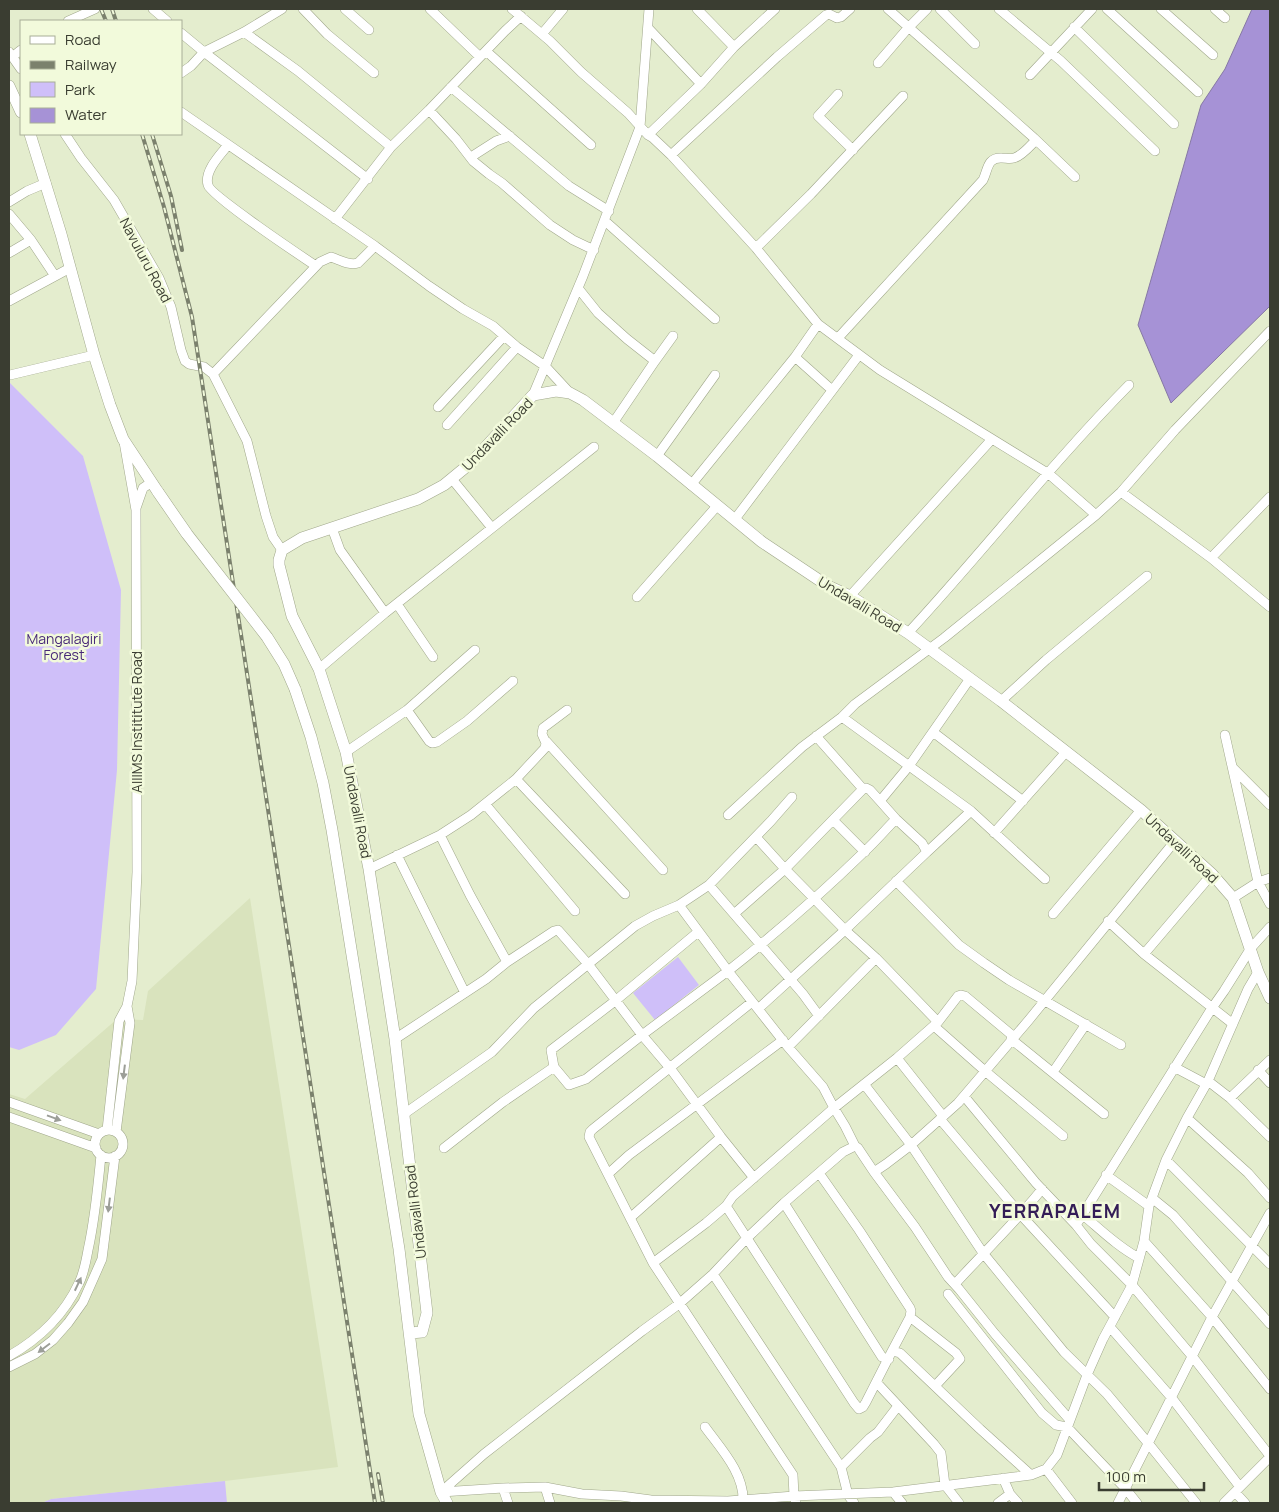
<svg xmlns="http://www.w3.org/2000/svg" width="1279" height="1512" font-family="Manrope,sans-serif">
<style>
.built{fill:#d9e3bd}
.green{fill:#cfbff9}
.water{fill:#a692d6;stroke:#8678a4}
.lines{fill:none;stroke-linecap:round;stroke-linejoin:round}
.minor-casing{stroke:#a0a78b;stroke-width:10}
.major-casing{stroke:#a0a78b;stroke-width:12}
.minor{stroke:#fff;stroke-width:9}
.major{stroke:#fff;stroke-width:11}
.rail-casing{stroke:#7b816d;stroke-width:4}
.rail{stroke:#f2fadb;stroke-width:2;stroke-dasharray:5.5;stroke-linecap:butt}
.major-bridge-casing{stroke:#a0a78b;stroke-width:12;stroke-linecap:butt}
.major-bridge{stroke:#fff;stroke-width:11}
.oneway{fill:#9c9e98}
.labels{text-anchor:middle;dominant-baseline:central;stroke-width:5;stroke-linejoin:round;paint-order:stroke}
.street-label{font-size:14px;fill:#3a3d31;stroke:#f2fadb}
.park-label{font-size:14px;fill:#482978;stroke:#f2fadb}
.district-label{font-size:19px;font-weight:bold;letter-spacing:1px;fill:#341d57;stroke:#f2fadb}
</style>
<rect width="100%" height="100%" fill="#e4edce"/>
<path class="built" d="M250 898 338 1467 225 1481 51 1499 42 1503H9V1094L25 1099 117 1019 143 1020 148 991Z"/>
<path class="green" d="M9 382 83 456 121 590 117 770 96 989 56 1035 19 1050 9 1047Z
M678 957 699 985 655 1020 633 993Z
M225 1481 227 1503H42L51 1499Z"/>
<path class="water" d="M1252 9H1270V306L1171 403 1138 325 1201 105 1225 69Z"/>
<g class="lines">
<g class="minor-casing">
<path id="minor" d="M153 9 167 21
M303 9 327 34 374 73
M345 9 369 30
M430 9 480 57
M512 9 550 41 581 72 628 113 648 135 653 138 671 155 777 57 826 15 829 14 837 18 841 17 850 9
M697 9 734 47
M888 9 1034 138 1075 177
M940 9 975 44
M999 9 1061 61 1155 151
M1107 9 1198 92
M1161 9 1213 55
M1215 9 1225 18
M68 21 95 9
M1074 27 1174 124
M649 29 701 84
M244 32 298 71 391 147
M181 33 204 52 368 179
M542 34 563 9
M486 51 591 145
M9 52 21 69
M12 57 21 50
M878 63 908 28 927 9
M181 73 191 66 204 52 244 32 282 9
M1030 75 1092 9
M451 87 569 186 609 211
M838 94 818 116 853 150
M429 110 456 139 473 161 489 174 502 183 550 225 573 240 594 250
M181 112 375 246 429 286 463 309 493 326 517 347 545 366 570 393
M65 134 81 158 114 200 159 278 171 307 181 350 185 361 189 364 204 367 213 374 247 441 266 516 273 537 282 550
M648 135 701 84 734 47 775 9
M228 145C220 155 204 171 208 185 210 195 301 256 316 266
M671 155 756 248 818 324 880 370 1049 474 1096 515
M471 157 496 141 510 136
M9 202 27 191 46 183
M9 214 31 240 55 276
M335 219 391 147 429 110 505 31 521 16
M605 221 715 319
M756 248 811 194 903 96
M9 253 31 240
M578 288 598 313 627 339 655 361
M9 301 70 268
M838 338 983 180C988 170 987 157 1002 158 1006 158 1010 159 1014 158 1022 156 1030 146 1036 140
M795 357 832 390
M213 374 320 262 331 257C340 260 349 266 358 263L375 246
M10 375 94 355
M533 395 583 276 640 127 649 9
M438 407 504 336
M613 423 655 361 673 336
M447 425 517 347
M657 456 715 375
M452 479 492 528
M691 485 795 357 818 324
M1121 492 1211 558 1270 607
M136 508 143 488 149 484 153 485
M735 519 859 355
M332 528 340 550 385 613
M1211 558 1270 497
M850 596 992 439
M637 597 717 506
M397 604 433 657
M908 633C983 552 1051 464 1129 385
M319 669 385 613 594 447
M1001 701 1046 660 1147 576
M407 710 429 741 432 743 437 742 467 721 513 681
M842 717 971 811 1045 879
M933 732 1023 801
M1225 735 1258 882 1270 904
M816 736 863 789
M546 741 663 870
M346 752 407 710 475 650
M1233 768 1270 805
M516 779 625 894
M880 801 870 790 866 788 863 789 785 869 845 930 876 958 938 1022
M485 804 575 911
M728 815 802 747 842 717 855 704 944 638 1096 515 1121 492 1175 430 1270 331
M896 819C885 830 875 842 864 852 821 894 775 934 728 971L788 1047 823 1087 834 1108 733 1196 726 1206 854 1403 859 1409 863 1407 866 1402 892 1351 900 1353 980 1429 1031 1475
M833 820 865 852
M994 833 1066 752
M440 835 470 895 507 962
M927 852 971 811
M397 855 465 993
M369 869 440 835 471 815 516 779 545 748 546 743 542 734 543 728 567 710
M896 881 959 945 984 963 1009 980 1121 1045
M709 885 771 821 792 797
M1233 898 1258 882 1270 878
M679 905 728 971 642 1035 586 1079 569 1085 554 1067 551 1050 615 1001 698 932
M734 914 803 994 819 1016
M1053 914 1141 810
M1108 921 1144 954 1233 1024
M1144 954 1212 874
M752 1002 593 1129 590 1132 589 1137 653 1263 793 1475 794 1496 796 1503
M758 1009 845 930 927 852 922 843 896 819 880 801 909 766 969 680
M934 1026 985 1071 1063 1136
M395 1039 486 979 507 962 554 931 558 930 588 964 642 1035 670 1068 721 1137 754 1178
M1011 1039 1104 1114
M788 1047 876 958
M897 1058 943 1116
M1174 1067 1206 1084
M1258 1070 1270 1083
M1053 1072 1086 1024
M1208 1081 1230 1098 1270 1137
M864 1084 911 1145 983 1253 1064 1352 1107 1394 1148 1443 1196 1503
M964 1096 1036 1183 1076 1225 1091 1244 1132 1285 1192 1356 1270 1456
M1230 1098 1270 1060
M9 1102 99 1134
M404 1114 492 1052 534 1008 635 926 653 916 679 905 709 885 734 914 785 869 756 837
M9 1117 96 1148
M1187 1118 1248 1173 1270 1198
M940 1119 1021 1215 1115 1317
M107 1130 119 1021 127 1006 132 981 137 872 136 510 124 442
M95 1144a14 14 0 1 1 28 0a14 14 0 1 1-28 0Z
M116 1132 130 1023 127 1006
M855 1146 845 1126 834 1108 897 1058 938 1022 958 996 961 995 965 996 1013 1036
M444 1148 503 1102 554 1067
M1166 1160 1270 1264
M874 1172 915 1227 948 1277 959 1289 995 1334 1069 1419
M819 1173 859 1230 910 1308 911 1311 910 1317 892 1351
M608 1174 629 1155 783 1040
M1106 1175 1149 1206
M1152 1198 1173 1215 1270 1324
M784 1203 882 1357 889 1359
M1083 1215C1101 1230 1118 1247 1139 1258
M630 1218 721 1137
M1076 1225 1212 1008 1224 991 1251 948 1270 927
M1144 1241 1212 1317 1270 1389
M653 1263 706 1223 726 1206
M713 1274 841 1467 848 1495 854 1503
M955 1284C984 1252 1015 1223 1042 1189
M948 1294 1042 1413 1056 1425 1067 1427 1125 1488 1137 1503
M910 1317 956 1353 960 1359 935 1386
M1110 1327 1171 1397 1240 1487
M9 1356C39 1339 64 1315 79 1283 84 1273 86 1261 88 1250 95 1219 98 1187 101 1155
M9 1367 35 1354 53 1340 68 1323 83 1302 102 1259 115 1156
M877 1383 934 1444 941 1453 945 1485 959 1503
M705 1427C721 1449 745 1474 743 1503
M841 1467 870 1438 878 1432 898 1406
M1046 1469 1072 1503
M1003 1478 1010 1494 1018 1503
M545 1487 550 1503
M503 1488 508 1503
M441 1492 503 1488 545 1487 582 1494 621 1496 651 1500 728 1501 794 1496 893 1492 1031 1475 1046 1469 1057 1455 1087 1375 1103 1339 1132 1285 1144 1241 1149 1206 1166 1160 1187 1118 1208 1081 1248 989 1258 972
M441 1492 484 1454 642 1331 679 1304 713 1274 746 1239 784 1203 843 1152 855 1146 858 1148 874 1172 886 1164 911 1145 958 1103 1028 1021 1175 841
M893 1492 902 1503
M1235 1492 1245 1503
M998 1503 1010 1494
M1118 1503 1212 1317 1270 1213
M1224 1503 1270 1457"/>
</g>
<g class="major-casing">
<path id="major" d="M9 86 21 112
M30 134 61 234 94 355 110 405 123 439 158 492
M295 689 311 737 323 783 332 830 399 1249 419 1414 441 1492 447 1503
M410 1333 422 1332 427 1313 395 1039 369 869 346 752 319 669 292 616 279 565V560L282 550 302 538 418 499 444 485 472 462 533 395 556 391 570 393 583 400 657 456 762 542 828 586 850 596 908 633 1001 701 1141 810 1212 874 1233 898 1258 972 1270 998"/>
</g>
<use href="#minor" class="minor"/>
<use href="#major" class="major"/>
<g class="rail-casing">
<path id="rail" d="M101 9 106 21
M112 9 116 21
M142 134 164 207 192 317 375 1503
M152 134 171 196 182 250
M378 1474 383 1503"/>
</g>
<use href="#rail" class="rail"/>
<g class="major-bridge-casing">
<path id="major-bridge" d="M158 492 187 534 267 637 284 664 295 689"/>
</g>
<use href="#major-bridge" class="major-bridge"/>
</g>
<defs><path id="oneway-solid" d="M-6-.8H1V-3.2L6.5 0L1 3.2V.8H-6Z" transform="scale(1.25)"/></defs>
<g class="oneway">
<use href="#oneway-solid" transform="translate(124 1072) rotate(97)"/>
<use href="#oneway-solid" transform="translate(54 1118) rotate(20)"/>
<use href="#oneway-solid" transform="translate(109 1205) rotate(97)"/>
<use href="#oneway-solid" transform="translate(78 1284) rotate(-65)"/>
<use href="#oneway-solid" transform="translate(44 1348) rotate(143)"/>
</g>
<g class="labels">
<g class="street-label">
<text transform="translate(146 260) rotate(62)">Navuluru Road</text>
<text transform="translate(497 434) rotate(-46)">Undavalli Road</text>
<text transform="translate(860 604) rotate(31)">Undavalli Road</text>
<text transform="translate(136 722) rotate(-90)">AIIIMS Instititute Road</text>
<text transform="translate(358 812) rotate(79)">Undavalli Road</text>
<text transform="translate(1182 848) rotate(43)">Undavalli Road</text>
<text transform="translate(415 1212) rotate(-97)">Undavalli Road</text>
</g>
<g class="park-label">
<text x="64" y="638">Mangalagiri<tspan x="64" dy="16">Forest</tspan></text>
</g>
<g class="district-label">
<text x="1055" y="1211">YERRAPALEM</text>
</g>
</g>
<rect width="1279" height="1512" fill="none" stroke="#3a3d31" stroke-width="20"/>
<rect x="20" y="20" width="162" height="115" fill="#f2fadb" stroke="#a8ae97"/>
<rect x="30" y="36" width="25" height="8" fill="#ffffff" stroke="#a8ae97"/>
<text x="65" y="45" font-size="15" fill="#3a3d31">Road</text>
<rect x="30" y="61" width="25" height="8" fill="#7b816d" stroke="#a8ae97"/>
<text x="65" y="70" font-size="15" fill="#3a3d31">Railway</text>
<rect x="30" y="82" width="25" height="15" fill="#cfbff9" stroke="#a8ae97"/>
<text x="65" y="95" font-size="15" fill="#3a3d31">Park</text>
<rect x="30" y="108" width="25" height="15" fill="#a692d6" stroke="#a8ae97"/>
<text x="65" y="120" font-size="15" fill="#3a3d31">Water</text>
<path d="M1099 1482v8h105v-8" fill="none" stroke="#3a3d31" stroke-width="2.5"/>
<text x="1106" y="1482" font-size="15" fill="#3a3d31" stroke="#f2fadb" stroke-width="4" paint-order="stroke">100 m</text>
</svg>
